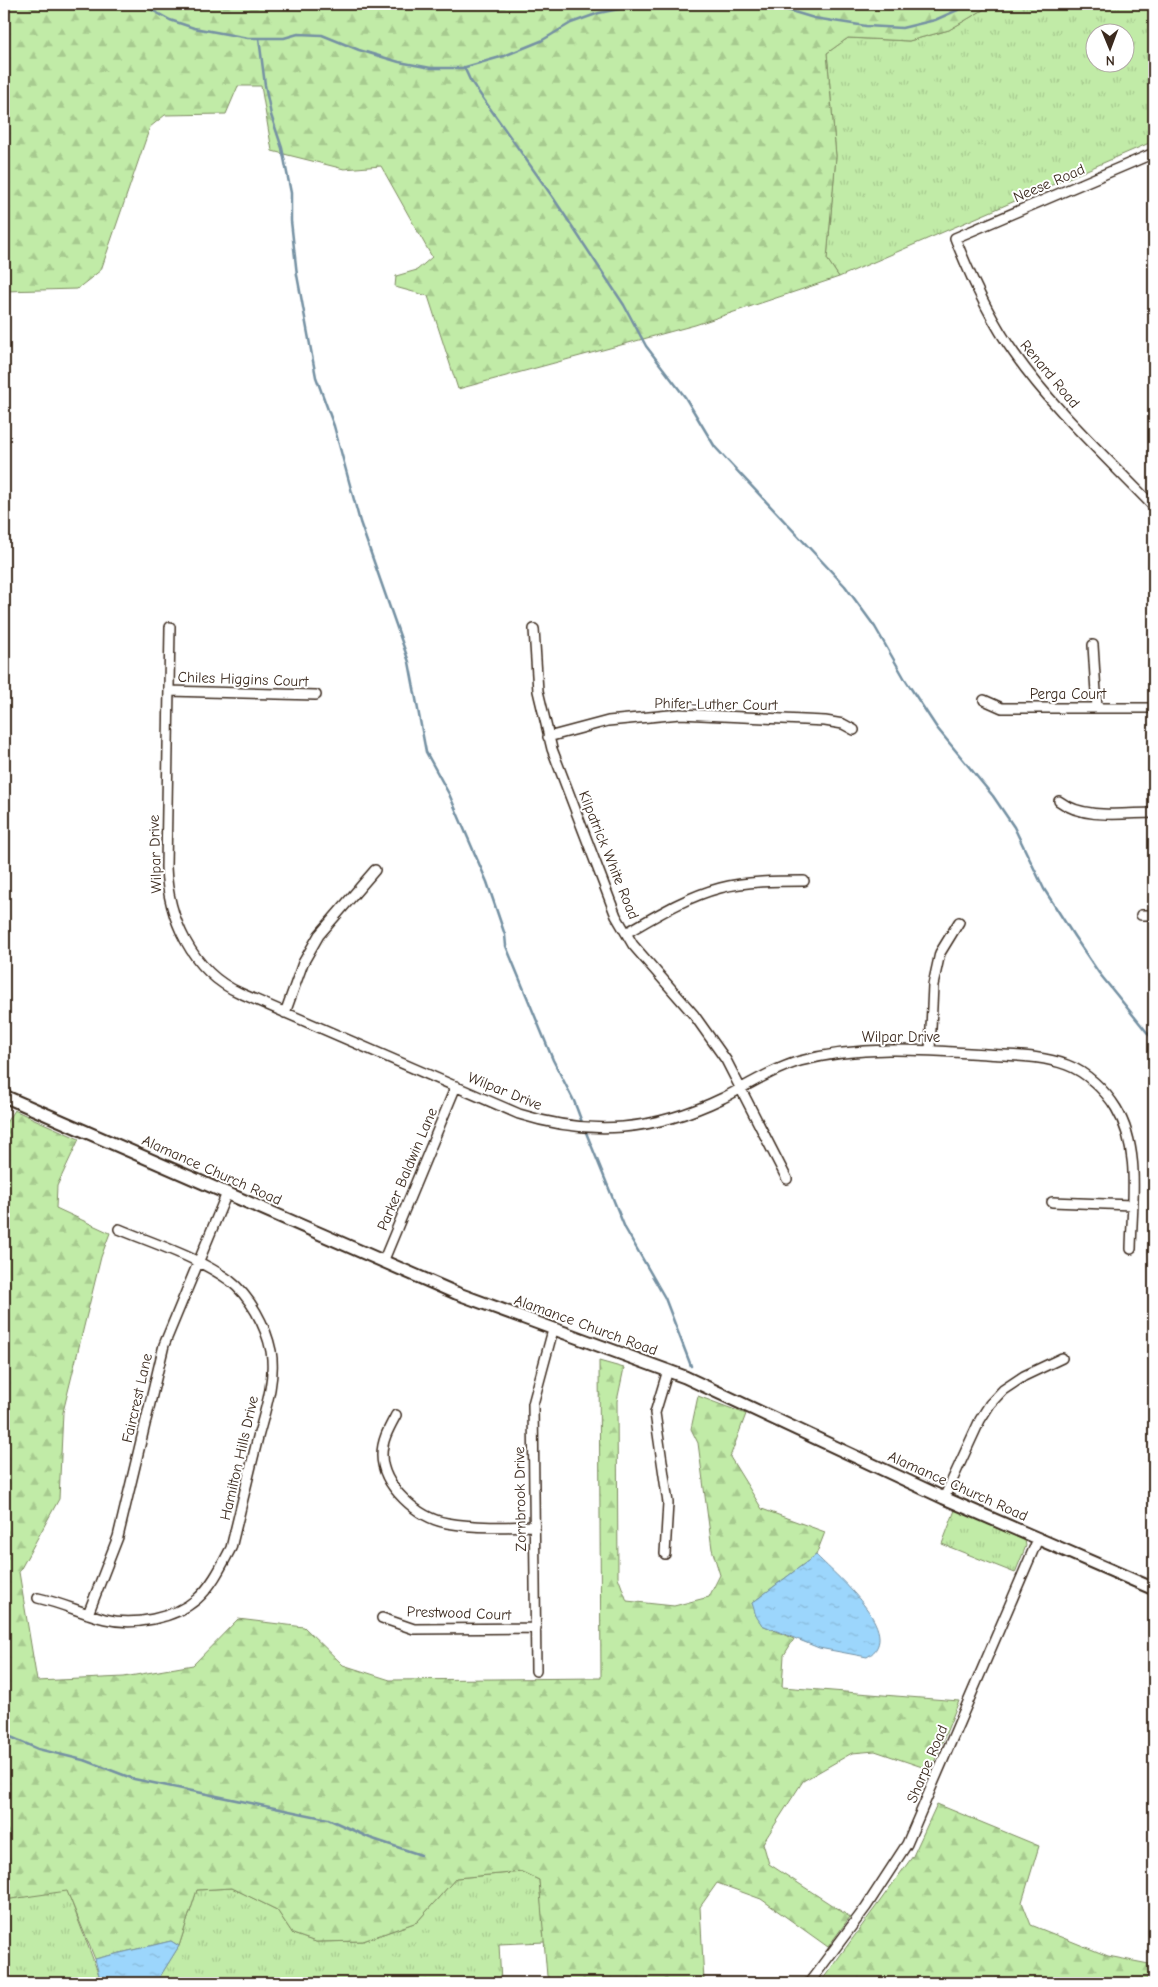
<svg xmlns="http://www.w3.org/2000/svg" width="1158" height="1987" font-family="'Comic Neue',sans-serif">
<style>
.grass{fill:url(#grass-tufts);stroke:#7e8a62;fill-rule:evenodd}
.forest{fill:url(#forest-firs);stroke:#7e8a62}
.water{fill:url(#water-ripples);stroke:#7591a3}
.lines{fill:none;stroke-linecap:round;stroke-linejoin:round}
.stream{stroke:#7591a3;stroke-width:2.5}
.minor-casing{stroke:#3b2a1e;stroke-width:12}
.major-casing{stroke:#3b2a1e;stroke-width:15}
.minor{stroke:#fff;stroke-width:9}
.major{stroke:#fff;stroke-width:11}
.labels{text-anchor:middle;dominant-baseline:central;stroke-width:4;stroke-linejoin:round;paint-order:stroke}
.street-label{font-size:15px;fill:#3b2a1e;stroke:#fff}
</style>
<defs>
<pattern id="grass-tufts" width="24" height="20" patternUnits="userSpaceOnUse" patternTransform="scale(1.25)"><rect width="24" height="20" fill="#c1eba7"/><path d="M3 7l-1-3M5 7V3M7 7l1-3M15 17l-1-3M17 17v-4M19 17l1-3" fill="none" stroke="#a7ca8f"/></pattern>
<pattern id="forest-firs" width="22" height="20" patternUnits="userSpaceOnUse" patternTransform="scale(1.25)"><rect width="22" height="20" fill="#c1eba7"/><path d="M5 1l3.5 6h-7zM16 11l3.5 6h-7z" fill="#a7ca8f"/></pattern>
<pattern id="water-ripples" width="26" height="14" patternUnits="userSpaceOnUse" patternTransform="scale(1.25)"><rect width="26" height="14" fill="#9cd6fc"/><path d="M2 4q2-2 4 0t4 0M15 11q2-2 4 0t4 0" fill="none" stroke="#87b8d8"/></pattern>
</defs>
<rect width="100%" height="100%" fill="#fff"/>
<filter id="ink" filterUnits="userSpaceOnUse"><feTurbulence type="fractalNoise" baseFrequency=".02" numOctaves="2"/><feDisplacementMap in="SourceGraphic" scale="10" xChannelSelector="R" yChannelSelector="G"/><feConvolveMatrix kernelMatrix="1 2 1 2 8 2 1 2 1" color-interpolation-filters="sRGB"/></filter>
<g filter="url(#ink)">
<path class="grass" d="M993 4H1154V141L839 277 827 259 836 156 827 53 848 38 909 41 949 30ZM1096 32H1126V62H1096Z
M955 1510 1025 1540 1026 1546 1015 1573 942 1544Z
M522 1872 539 1880 545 1942 499 1944 501 1983H156L179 1946 197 1890 232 1888 277 1910 293 1934 316 1942 363 1941 417 1922 456 1878Z
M67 1890 102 1983H4V1900Z"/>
<path class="forest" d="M4 4H993L949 30 909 41 848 38 827 53 836 156 827 259 839 277 695 325 458 389 428 296 395 287 396 276 417 270 432 257 381 166 344 169 272 151 261 86H238L226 114 165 115 150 127 101 270 77 289 4 291Z
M14 1110 79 1139 57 1186 56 1208 110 1233 101 1257 63 1412 59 1499 19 1572 37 1681 124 1677 193 1665 238 1619 304 1627 343 1665 390 1680 601 1678 599 1361 624 1368 617 1401 618 1577 627 1601 674 1606 709 1597 720 1575 712 1549 698 1443 691 1429 698 1396 746 1414 730 1457 762 1509 825 1532 816 1555 752 1603 762 1625 794 1639 784 1655 782 1687 959 1701 931 1770 875 1751 852 1753 803 1781 763 1843 769 1864 850 1917 828 1947 761 1899 717 1883 700 1907 704 1981 706 1983H556L547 1976 539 1880 522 1872 456 1878 417 1922 363 1941 316 1942 293 1934 277 1910 232 1888 197 1890 179 1946 171 1941 95 1959 67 1891 4 1900V1126Z
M937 1804 1039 1846 1022 1902 1031 1925 1108 1956 1154 1965V1983H820L913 1856Z"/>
<path class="water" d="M816 1555C833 1573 908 1634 867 1657L819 1648 762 1625 756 1616 752 1603Z
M171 1941 179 1946 156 1983H101L95 1959Z"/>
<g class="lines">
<path class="stream" d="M141 4 170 20 194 28 248 38H284L298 34 322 35 359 50 399 62 431 68H462L504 56 541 41 571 23 599 13 644 4
M747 4 774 6 814 18 866 26 902 28 935 20 971 4
M259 38 265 85 271 115 282 148 291 193V221L297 275 316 377 334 426 360 522 409 662 426 752 449 794 487 882 505 935 506 946 553 1060 574 1101 583 1125
M464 67 470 80 554 199 624 305 646 346 685 397 715 447 845 586 875 627 906 681 937 728 993 796 1014 827 1044 889 1074 936 1099 973 1154 1041
M585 1130 625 1228 665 1298 691 1366
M4 1734 38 1749 87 1761 134 1779 328 1819 370 1838 421 1855"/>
<g class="minor-casing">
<path id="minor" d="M1154 153 955 238C971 278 989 318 1014 353 1053 409 1106 457 1154 507
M170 627 166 867C168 917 191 971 240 993L519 1114C592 1137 655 1131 723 1098 748 1085 773 1069 800 1061 861 1045 924 1050 986 1054 1012 1056 1041 1055 1067 1065 1086 1072 1105 1090 1116 1108 1141 1149 1132 1202 1131 1249
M534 629 538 691 552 749 616 916 633 945 694 1015 726 1060 787 1179
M1093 645 1097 708
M169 691 316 695
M984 700 1002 708H1154
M548 737 608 721 680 714 825 721 843 724 854 730
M1059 801C1084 820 1124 813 1154 813
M1141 915H1154
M626 933C656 916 686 897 720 888 747 881 776 881 804 881
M285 1013 303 963 319 935 375 870
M930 1050 933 985 940 953 959 922
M1052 1202 1132 1205
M383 1262 456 1086
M396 1415C389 1428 382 1440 382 1455 382 1486 418 1518 447 1523 476 1528 505 1527 535 1526
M944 1498 980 1420 990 1404 1003 1390 1024 1376 1062 1358
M665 1554 668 1503 655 1413 668 1370
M38 1598C61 1603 82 1613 105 1619 133 1626 174 1619 197 1599 212 1586 222 1565 231 1548 240 1511 249 1474 258 1437 265 1411 276 1379 271 1351 266 1326 250 1296 229 1280 197 1257 155 1244 119 1229
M88 1614 118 1537 164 1345 227 1193
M382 1618 414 1629 536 1628
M536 1671 533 1404 553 1330
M809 1983 866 1907 907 1844 1038 1539"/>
</g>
<g class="major-casing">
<path id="major" d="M4 1096 456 1293 685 1377 944 1498 1154 1589"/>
</g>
<use href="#minor" class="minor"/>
<use href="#major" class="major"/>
</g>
</g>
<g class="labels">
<g class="street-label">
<text transform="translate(1049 183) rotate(-23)">Neese Road</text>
<text transform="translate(1050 374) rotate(50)">Renard Road</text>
<text transform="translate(243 679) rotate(2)">Chiles Higgins Court</text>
<text x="1068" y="694">Perga Court</text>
<text transform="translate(716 704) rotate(1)">Phifer-Luther Court</text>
<text transform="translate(155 854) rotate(-92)">Wilpar Drive</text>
<text transform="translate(609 855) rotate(68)">Kilpatrick White Road</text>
<text x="901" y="1037">Wilpar Drive</text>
<text transform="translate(505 1091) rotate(22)">Wilpar Drive</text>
<text transform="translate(407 1169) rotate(-67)">Parker Baldwin Lane</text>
<text transform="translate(212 1170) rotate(24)">Alamance Church Road</text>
<text transform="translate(586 1325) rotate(20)">Alamance Church Road</text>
<text transform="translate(137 1398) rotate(-77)">Faircrest Lane</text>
<text transform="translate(239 1458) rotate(-77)">Hamilton Hills Drive</text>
<text transform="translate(958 1486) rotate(24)">Alamance Church Road</text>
<text transform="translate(520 1499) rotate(-91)">Zornbrook Drive</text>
<text transform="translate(459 1613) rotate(2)">Prestwood Court</text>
<text transform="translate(927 1764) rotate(-67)">Sharpe Road</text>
</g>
</g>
<rect width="1158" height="1987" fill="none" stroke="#fff" stroke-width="20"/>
<rect x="10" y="10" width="1138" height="1967" fill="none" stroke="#3b2a1e" stroke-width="2" filter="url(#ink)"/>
<g transform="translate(1110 48) rotate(179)"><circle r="24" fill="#ffffff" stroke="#b1aaa5"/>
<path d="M0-4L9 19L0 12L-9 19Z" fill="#3b2a1e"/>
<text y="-8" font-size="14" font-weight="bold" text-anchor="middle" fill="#3b2a1e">N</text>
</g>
</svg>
